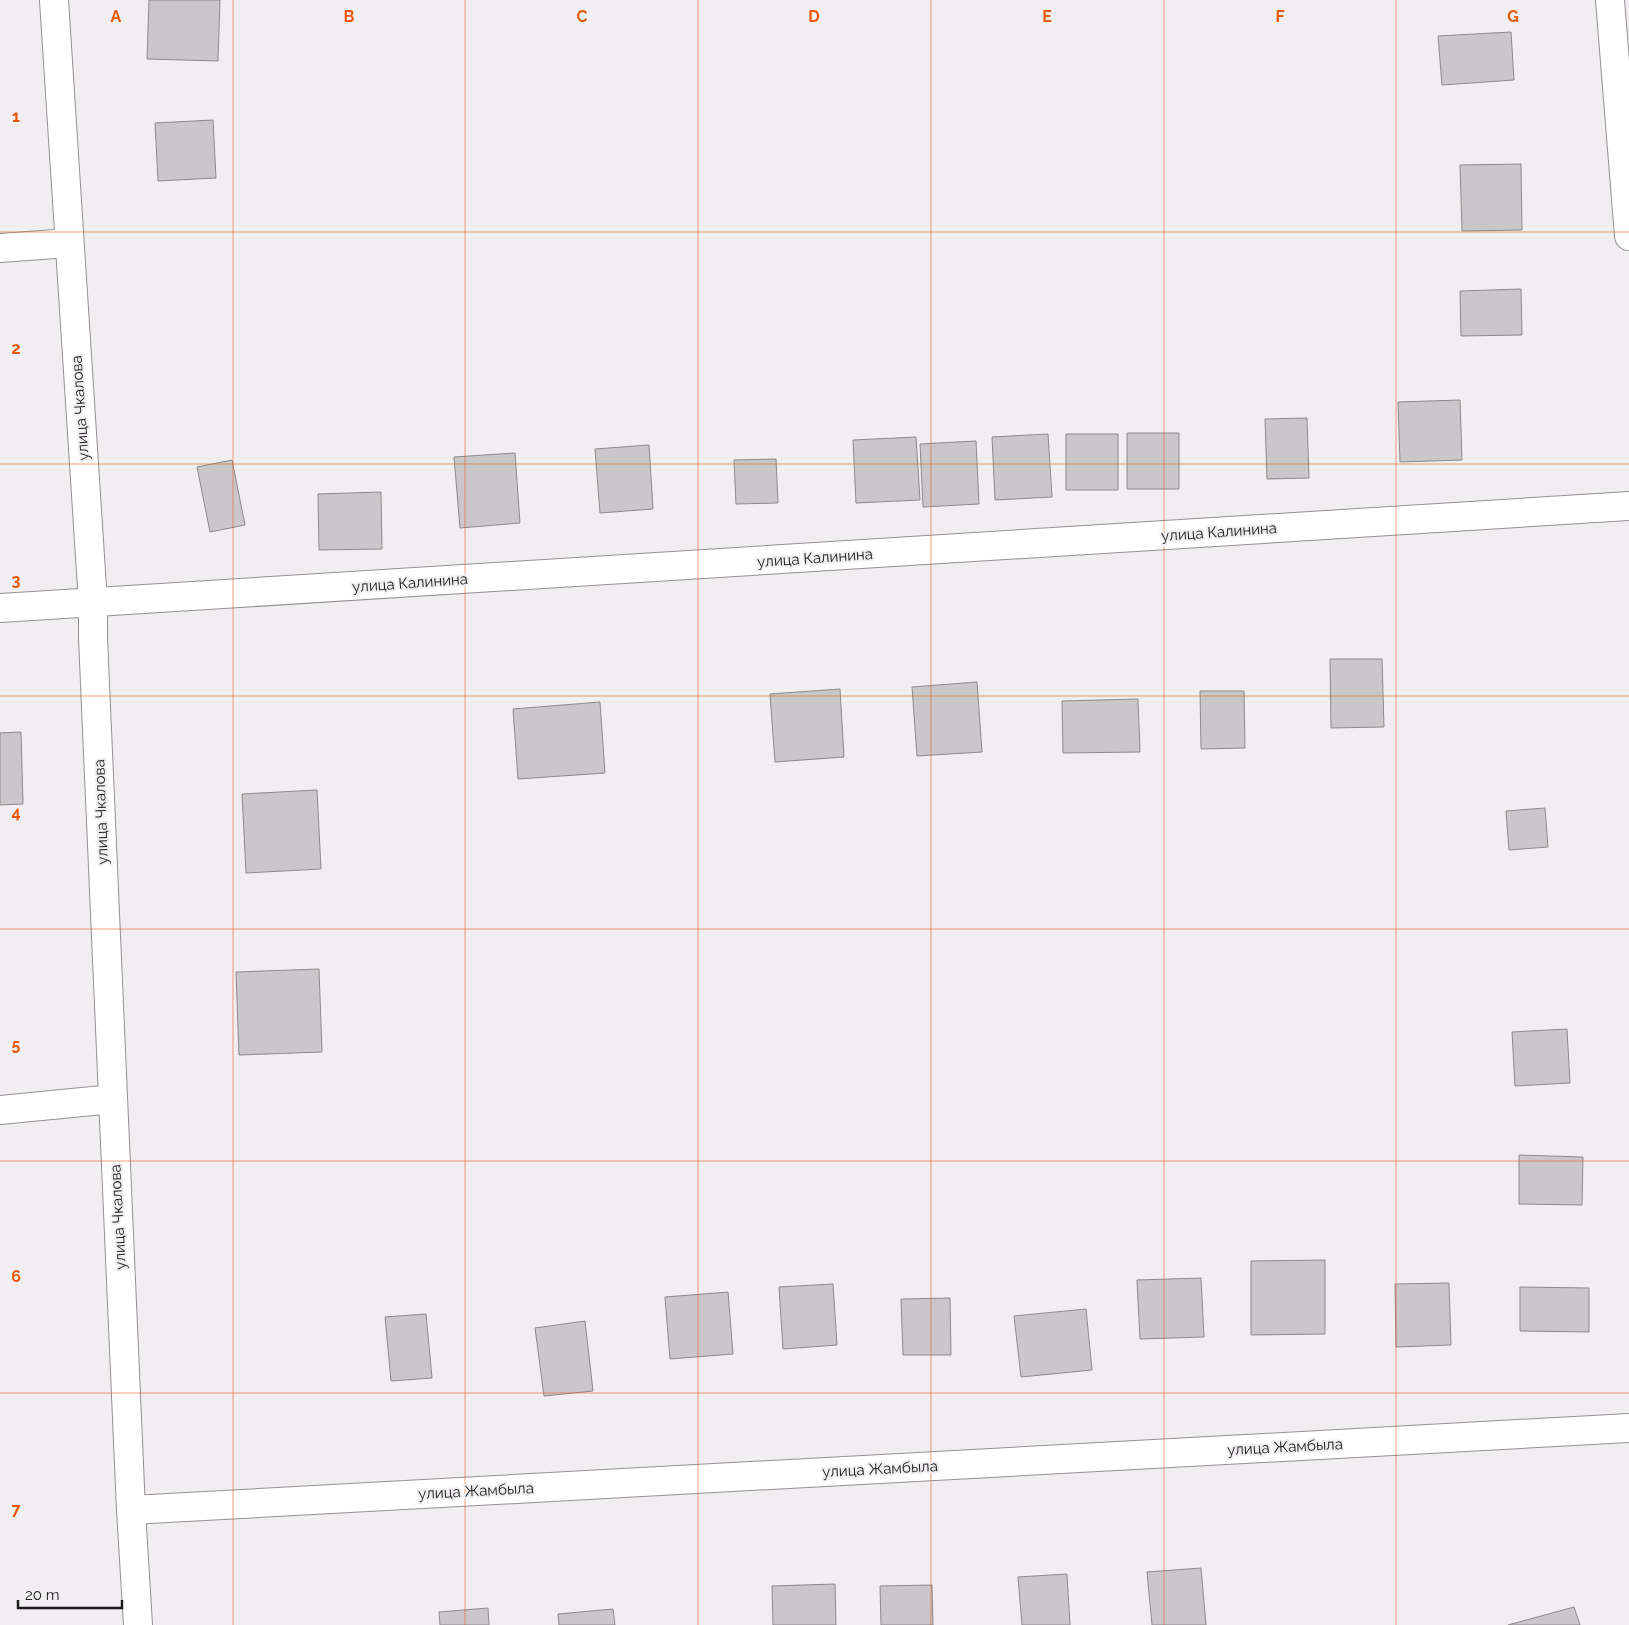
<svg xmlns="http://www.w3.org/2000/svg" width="1629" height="1625" font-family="Raleway,sans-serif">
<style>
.building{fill:#c9c7c9;stroke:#8d8a8c}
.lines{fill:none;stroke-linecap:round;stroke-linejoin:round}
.minor-casing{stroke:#949193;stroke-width:30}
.minor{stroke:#fff;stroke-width:28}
.grid{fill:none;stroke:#e8590c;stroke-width:1;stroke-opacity:0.55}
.labels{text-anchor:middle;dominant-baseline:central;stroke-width:4;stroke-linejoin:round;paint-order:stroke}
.street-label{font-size:15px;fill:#1c1b1c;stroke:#f0eef0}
.grid-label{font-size:16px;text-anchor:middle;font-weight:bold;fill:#e8590c;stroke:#f0eef0;stroke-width:4;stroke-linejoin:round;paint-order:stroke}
</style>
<rect width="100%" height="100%" fill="#f0eef0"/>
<path class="building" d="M149 0H220L218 61 147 59Z
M1511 32 1514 80 1442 85 1438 36Z
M213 120 216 178 158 181 155 123Z
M1521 164 1522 230 1462 231 1460 165Z
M1521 289 1522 335 1461 336 1460 291Z
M1460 400 1462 460 1400 462 1398 402Z
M1307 418 1309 478 1267 479 1265 419Z
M1127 433H1179V489H1127Z
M1048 434 1052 497 995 500 992 437Z
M1066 434H1118V490H1066Z
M916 437 920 500 856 503 853 440Z
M976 441 979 504 923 507 920 444Z
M649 445 653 509 600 513 595 449Z
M515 453 520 523 460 528 454 457Z
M776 459 778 503 736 504 734 460Z
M232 460 245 525 210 532 197 467Z
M381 492 382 549 319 550 318 494Z
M1330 659H1382L1384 727 1331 728Z
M977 682 982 752 917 756 912 687Z
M840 689 844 757 775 762 770 694Z
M1200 691H1244L1245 748 1201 749Z
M1138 699 1140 752 1063 753 1062 701Z
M600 702 605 773 518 779 513 709Z
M21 732 23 804 0 805V733Z
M317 790 321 869 246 873 242 794Z
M1545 808 1548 847 1509 850 1506 811Z
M319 969 322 1052 239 1055 236 972Z
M1567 1029 1570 1083 1515 1086 1512 1032Z
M1519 1155 1583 1157 1582 1205 1519 1204Z
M1325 1260V1334L1251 1335V1261Z
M1201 1278 1204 1337 1140 1339 1137 1280Z
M1449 1283 1451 1345 1396 1347 1395 1284Z
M833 1284 837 1345 783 1349 779 1287Z
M1520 1287 1589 1288V1332L1520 1331Z
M728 1292 733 1354 670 1359 665 1297Z
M950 1298 951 1355H903L901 1299Z
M1086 1309 1092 1370 1021 1377 1014 1316Z
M426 1314 432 1378 391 1381 385 1317Z
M585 1321 593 1391 544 1396 535 1328Z
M1201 1568 1206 1625H1152L1147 1572Z
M1067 1574 1070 1625H1022L1018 1577Z
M835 1584 836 1625H773L772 1586Z
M932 1585 933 1625H881L880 1586Z
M1574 1607 1580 1625H1508Z
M488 1608 489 1625H440L439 1612Z
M613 1609 615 1625H559L558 1614Z"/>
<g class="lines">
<g class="minor-casing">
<path id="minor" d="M54 0 93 603V638L131 1510 138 1625
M1610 0 1629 236
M0 248 69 243
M0 608 1629 506
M0 1110 113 1099
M131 1510 1629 1428"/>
</g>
<use href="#minor" class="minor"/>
</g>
<path class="grid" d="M233 0V1625M465 0V1625M698 0V1625M931 0V1625M1164 0V1625M1396 0V1625M0 232H1629M0 464H1629M0 696H1629M0 929H1629M0 1161H1629M0 1393H1629"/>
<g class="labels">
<g class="street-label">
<text transform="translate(80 408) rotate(-94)">улица Чкалова</text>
<text transform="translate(1219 532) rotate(-4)">улица Калинина</text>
<text transform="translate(815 558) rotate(-4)">улица Калинина</text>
<text transform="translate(410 583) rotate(-4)">улица Калинина</text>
<text transform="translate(101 812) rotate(-92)">улица Чкалова</text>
<text transform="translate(118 1217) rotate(-93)">улица Чкалова</text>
<text transform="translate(1285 1447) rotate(-3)">улица Жамбыла</text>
<text transform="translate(880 1469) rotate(-3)">улица Жамбыла</text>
<text transform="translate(476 1491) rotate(-3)">улица Жамбыла</text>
</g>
</g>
<g class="grid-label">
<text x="116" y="22">A</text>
<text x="349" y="22">B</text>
<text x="582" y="22">C</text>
<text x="814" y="22">D</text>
<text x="1047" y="22">E</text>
<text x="1280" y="22">F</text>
<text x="1513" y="22">G</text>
<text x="16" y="122">1</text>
<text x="16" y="354">2</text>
<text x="16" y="586">3</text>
<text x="16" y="818">4</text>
<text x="16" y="1050">5</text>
<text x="16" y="1282">6</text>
<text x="16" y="1515">7</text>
</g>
<path d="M18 1600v8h104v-8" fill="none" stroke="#1c1b1c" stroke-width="2.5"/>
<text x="25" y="1600" font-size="15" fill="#1c1b1c" stroke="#f0eef0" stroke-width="4" paint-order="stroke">20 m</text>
</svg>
